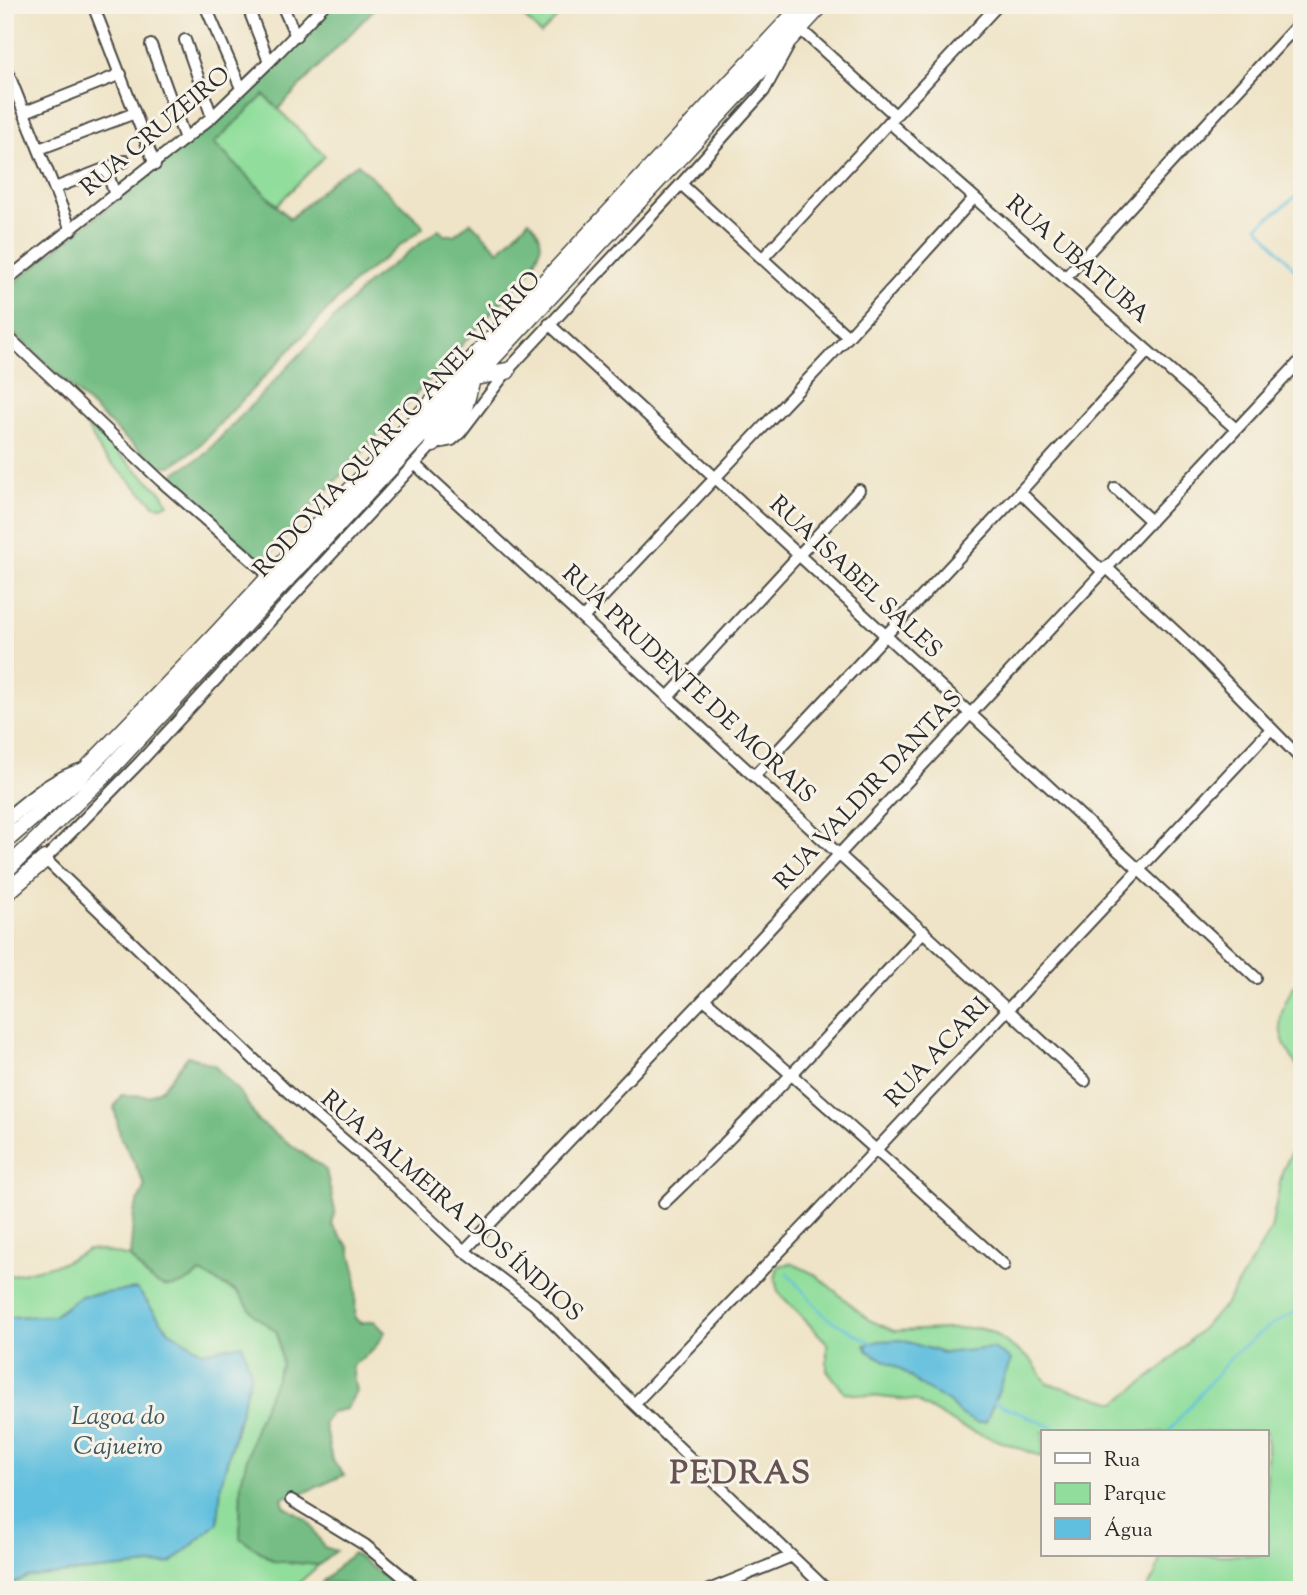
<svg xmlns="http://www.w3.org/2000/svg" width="1307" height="1595" font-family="'Sorts Mill Goudy',serif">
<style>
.green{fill:#91de9c;stroke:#5e8464;stroke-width:2;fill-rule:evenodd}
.forest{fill:#74bd84;stroke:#507458;stroke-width:2}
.water{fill:#60bfde;stroke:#467584;stroke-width:2}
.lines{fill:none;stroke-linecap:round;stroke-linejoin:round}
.stream{stroke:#60bfde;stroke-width:2.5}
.minor-casing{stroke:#484742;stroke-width:14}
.major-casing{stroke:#484742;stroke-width:18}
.highway-casing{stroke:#484742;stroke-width:19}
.minor{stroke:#fff;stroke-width:10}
.major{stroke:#fff;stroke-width:14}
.highway{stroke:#fff;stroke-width:16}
.labels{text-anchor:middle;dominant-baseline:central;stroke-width:6;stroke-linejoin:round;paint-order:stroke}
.street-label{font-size:24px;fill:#2b2b2b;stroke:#f7f3e8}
.water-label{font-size:26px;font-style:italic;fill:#3b5761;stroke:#f7f3e8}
.district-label{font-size:32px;font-weight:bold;letter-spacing:2px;fill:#675352;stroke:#f7f3e8}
</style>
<rect width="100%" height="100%" fill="#f7f3e8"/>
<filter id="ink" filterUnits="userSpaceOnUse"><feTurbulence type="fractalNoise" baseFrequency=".0143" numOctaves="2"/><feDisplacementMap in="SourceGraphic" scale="14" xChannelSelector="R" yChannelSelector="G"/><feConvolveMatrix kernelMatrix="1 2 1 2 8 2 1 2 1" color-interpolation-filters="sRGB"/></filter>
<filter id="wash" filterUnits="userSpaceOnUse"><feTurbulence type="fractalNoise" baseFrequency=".00686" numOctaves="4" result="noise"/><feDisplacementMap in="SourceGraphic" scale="28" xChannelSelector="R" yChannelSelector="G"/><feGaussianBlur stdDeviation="1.57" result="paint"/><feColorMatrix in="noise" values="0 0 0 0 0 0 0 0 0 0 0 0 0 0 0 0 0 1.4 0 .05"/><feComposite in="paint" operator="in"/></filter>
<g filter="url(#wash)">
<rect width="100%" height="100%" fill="#efe4c7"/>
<path class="green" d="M512 5H570L541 34Z
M264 95 325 156 277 205 214 143Z
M84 422 163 494 168 504 160 506 155 505 102 454Z
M1302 974V1074C1296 1063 1287 1052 1283 1040 1274 1017 1289 992 1302 974Z
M1302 1130V1257L1298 1268 1302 1313V1590H1146L1155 1575 1161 1555H1267V1432H1043V1457L961 1427 916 1401 845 1393 827 1370V1343L778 1292 775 1279 778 1266 792 1263 816 1275 869 1320 894 1331 977 1328 990 1331 1031 1360 1047 1383 1116 1403 1162 1368 1225 1305 1271 1230 1282 1172ZM901 1340 943 1353 959 1413 949 1402 923 1387 900 1369 868 1351Z
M88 1250 103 1251 130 1257 149 1279 176 1286 201 1273 238 1293 255 1315 277 1332 282 1364 255 1428 241 1482 240 1538 274 1561 319 1565 291 1590H5V1587L28 1577 171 1563 218 1523 221 1484 239 1419 203 1352 168 1330 137 1289 81 1296 54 1316 5 1317V1277L62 1263Z"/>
<path class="forest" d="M333 5H378L278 109 264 95 214 143 290 219 336 177 358 164 421 223 423 228 355 281 196 449 171 466H161L127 440 5 325V290L236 104Z
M529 220C548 240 541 251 529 272L261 562 177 485 174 475 178 471 203 456 368 283 439 229 444 235H454L471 222 499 251Z
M188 1056 214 1065 242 1095 258 1121 326 1170 335 1211 332 1225 349 1247 356 1274 355 1318 360 1323 374 1321 385 1332 374 1349 352 1366 356 1392 346 1409 332 1412 324 1423 332 1460 344 1475 299 1495 293 1494 282 1498 284 1506 308 1521 324 1547 336 1551 319 1565 274 1561 240 1538 241 1482 255 1428 282 1364 277 1332 255 1316 238 1292 201 1273C193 1277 183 1285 175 1286 154 1290 142 1271 130 1257L134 1212 145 1185 120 1135 114 1107 121 1095 149 1096 162 1089Z
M353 1553 402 1590H368L341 1583 322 1582Z"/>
<path class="water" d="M137 1289 168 1330 203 1352 242 1344 251 1373 221 1484 218 1523 171 1563 28 1577 5 1587V1317L54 1316 81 1296Z
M901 1340 943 1353 993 1348 1011 1360 986 1422 977 1423 959 1413 949 1402 923 1387 900 1369 868 1351 865 1345 879 1341Z"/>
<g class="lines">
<path class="stream" d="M1302 192 1258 226 1302 278
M787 1273 827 1318 872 1343
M991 1401 1064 1432
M1168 1432 1233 1355 1268 1327 1302 1308"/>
</g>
</g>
<g filter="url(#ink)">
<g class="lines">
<g class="minor-casing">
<path id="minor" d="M93 5 155 165
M205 5 241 88
M247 5 269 62
M282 5 296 36
M799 28 895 115
M185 40 212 117
M151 45 185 139
M788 47 764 91 681 184 507 371 460 433 452 440 433 444 140 762 45 859 288 1092 366 1159 464 1251 534 1304 634 1404 827 1590
M5 65 71 230
M25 112 121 74
M889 122 1236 429
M39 149 135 113
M106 168 115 195
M681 184 848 337
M55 188 125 161
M762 259 998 5
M1065 278 1302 20
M5 281 212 117 269 62 324 5
M549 324 1256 978
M5 334 161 481 271 577
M415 464 1085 1081
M1115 488 1151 521
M1020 492 1102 571
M1106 567 1192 647 1302 760
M583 618 848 337 974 198
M668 697 859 490
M754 776 1020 492 1148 351
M704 999C806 1085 904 1176 1004 1265
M664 1203C755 1116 839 1024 924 931
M464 1251 704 999 1302 359
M634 1404 811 1219 1271 729
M291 1500 365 1545 419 1590
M709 1590 792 1556"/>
</g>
<g class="major-casing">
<path id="major" d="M5 821C33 798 52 780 87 769"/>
</g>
<g class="highway-casing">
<path id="highway" d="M475 377 507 371
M433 444 463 411 471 383
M5 841 76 780 211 640 803 5
M5 871 106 773 821 5
M5 894 45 859"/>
</g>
<use href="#minor" class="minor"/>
<use href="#major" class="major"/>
<use href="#highway" class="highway"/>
</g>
</g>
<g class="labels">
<g class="street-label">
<text transform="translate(156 132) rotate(-40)">RUA CRUZEIRO</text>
<text transform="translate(1077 260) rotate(41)">RUA UBATUBA</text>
<text transform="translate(398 425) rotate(-47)">RODOVIA QUARTO ANEL VIÁRIO</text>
<text transform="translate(855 578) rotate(43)">RUA ISABEL SALES</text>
<text transform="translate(688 685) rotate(43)">RUA PRUDENTE DE MORAIS</text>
<text transform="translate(869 791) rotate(-47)">RUA VALDIR DANTAS</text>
<text transform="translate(938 1053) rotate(-47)">RUA ACARI</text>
<text transform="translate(451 1207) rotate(41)">RUA PALMEIRA DOS ÍNDIOS</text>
</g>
<g class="water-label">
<text x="118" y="1417">Lagoa do<tspan x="118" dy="30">Cajueiro</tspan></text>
</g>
<g class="district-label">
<text x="741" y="1475">PEDRAS</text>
</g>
</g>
<rect width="1307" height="1595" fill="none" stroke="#f7f3e8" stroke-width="28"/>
<rect x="1041" y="1430" width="228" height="126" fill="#f7f3e8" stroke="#a5a39c" stroke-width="2"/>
<rect x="1055" y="1453" width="35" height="10" fill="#ffffff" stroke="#a5a39c" stroke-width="2"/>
<text x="1104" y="1466" font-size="21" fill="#2b2b2b">Rua</text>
<rect x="1055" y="1483" width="35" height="21" fill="#91de9c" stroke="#a5a39c" stroke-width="2"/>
<text x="1104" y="1500" font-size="21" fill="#2b2b2b">Parque</text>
<rect x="1055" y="1518" width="35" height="21" fill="#60bfde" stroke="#a5a39c" stroke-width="2"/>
<text x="1104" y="1536" font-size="21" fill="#2b2b2b">Água</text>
</svg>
